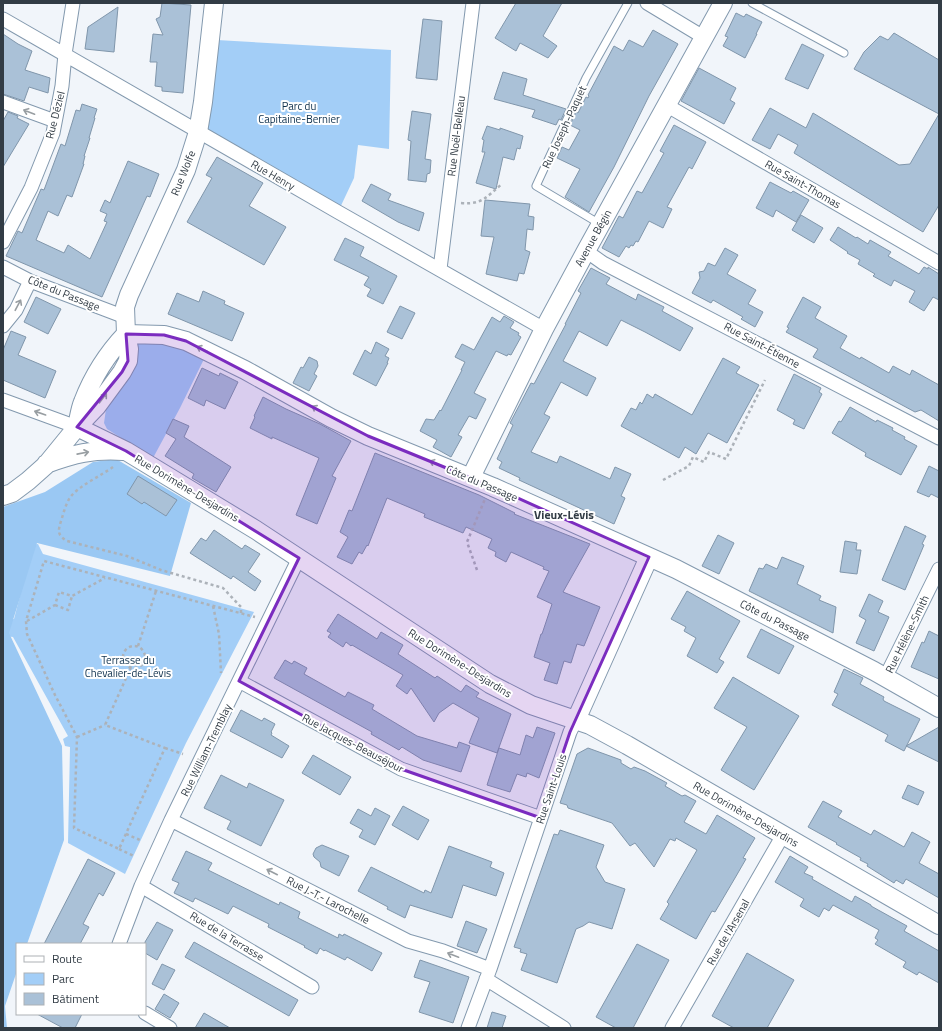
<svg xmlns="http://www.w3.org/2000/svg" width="942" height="1031" font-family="'Titillium Web',sans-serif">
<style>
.green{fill:#a3cef7}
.forest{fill:#9ac8f3}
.building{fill:#aac1d7;stroke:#8096ab}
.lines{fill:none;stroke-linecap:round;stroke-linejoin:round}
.lane-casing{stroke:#8399ae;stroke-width:9}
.street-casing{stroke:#8399ae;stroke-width:15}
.secondary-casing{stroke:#8399ae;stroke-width:20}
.path{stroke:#acb2b9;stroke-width:2.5;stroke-dasharray:3 3;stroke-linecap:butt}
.lane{stroke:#fff;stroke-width:7}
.street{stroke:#fff;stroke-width:13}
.secondary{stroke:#fff;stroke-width:18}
.oneway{stroke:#989ea2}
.marked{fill:#7b2cbf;fill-opacity:0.2;stroke:#7b2cbf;stroke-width:3;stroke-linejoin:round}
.labels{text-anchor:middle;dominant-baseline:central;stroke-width:4;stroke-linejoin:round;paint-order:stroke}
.park-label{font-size:11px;fill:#0e304c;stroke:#fff}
.street-label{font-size:11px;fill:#323c45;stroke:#fff}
.neighbourhood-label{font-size:12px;font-weight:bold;fill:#323c45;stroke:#fff}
</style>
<rect width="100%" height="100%" fill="#f1f5fa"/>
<path class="green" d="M217 40 391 50 389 149 358 145 354 178 338 212 199 132Z
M150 338 205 357 180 408 153 458 107 429 104 423 106 409 125 384 135 366 137 347 139 341Z
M38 544 43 554 254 612 186 743 125 874 68 843 70 747 65 746 63 739 68 736 13 637 5 636 3 624 6 620 14 619 29 561 28 545Z"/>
<path class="forest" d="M116 459 191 503 170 576 37 543 9 633 62 746 64 840 27 944H17V971L5 1006 7 1028H3V507L45 492 93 462Z"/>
<path class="building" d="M162 3 191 5 183 93 162 91V87L155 86 157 62H150L153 34 163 35 156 19 160 17Z
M516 3H562L543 36 557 46 548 58 520 43 516 51 495 38Z
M118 7 114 52 85 49 88 27Z
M736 13 744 17 746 14 762 22 756 34H757L745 58 723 46 728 37 725 36Z
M423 19 442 21 437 80 416 78Z
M653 30 678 44 649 96 614 167 589 212 565 197 580 169 557 158 562 147 569 150 580 130 570 125 576 112 578 113 586 97 588 98 589 96 588 95 614 46 623 51 629 40 643 47Z
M894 33 939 60V114L854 69 864 52 880 36 888 40Z
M3 34 18 44 32 51 25 70 50 78 48 93 29 87 24 101 3 94Z
M802 44 824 55 808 89 785 79Z
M699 68 736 88 730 100 735 103 724 124 681 101Z
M503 72 527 79 523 95 566 109 561 120 559 119 556 125 532 117 535 110 494 99Z
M82 104 97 109 94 118H95L89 138H90L84 156H85L83 164H84L72 197 67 195 58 216 48 211 36 240 64 253 68 245 90 259 107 222 104 221 107 214 100 211 105 200 110 203 128 161 159 174 150 197 147 196 102 297 6 256 18 231 22 233 41 189 44 190 61 144 65 146 76 110 80 111Z
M770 108 806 128 813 113 899 165 910 164 939 114V205L923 232 794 153 798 145 778 134 770 149 752 140Z
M412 111 431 114 425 159 431 160 430 173 427 174 426 182 408 180 411 141 408 140Z
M8 112 18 116 17 118 29 124 3 167V121Z
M674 125 706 142 692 169 689 167 667 207 672 209 663 228 649 221 638 242 636 241 633 246 631 245 629 248 626 246 619 257 602 248 619 216 623 218 637 191 642 193 664 153 660 151Z
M487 126 500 130V128L523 136 520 149 517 148 514 160 503 157 496 189 476 183 485 152H482L484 140 482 139Z
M217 157 263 183 249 206 286 227 264 265 187 222 212 178 206 175Z
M770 182 791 193 793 191 809 200 796 222 776 210 773 217 756 208Z
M371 184 391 194 388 200 424 213 419 231 398 222 362 201Z
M485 200 530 204 528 216 534 217 533 230 527 229 525 250 530 252 524 274 519 273 517 281 486 274 494 237 481 236Z
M801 215 823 228 814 243 792 230Z
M838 227 856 238 857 237 868 244 870 240 891 252 888 256 919 274 924 267 928 269V267L939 274V300L933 297 924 311 909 302 915 291 894 280 891 286 873 276 875 274 858 264 860 260 847 253 848 252 830 240Z
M345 238 364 247 360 256 397 276 383 304 367 296 371 289 364 285 369 277 334 260Z
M725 248 738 255 727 274 756 290 748 304 763 312 755 327 741 319 743 317 713 300 711 303 692 293 700 278 699 272 704 271 708 263 715 266Z
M591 268 610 278 606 284 636 300 638 294 664 307 662 311 693 328 680 351 645 332 621 320 607 346 579 331 563 361 596 378 587 396 561 382 544 414 550 417 531 452 557 463 560 456 610 479 615 467 631 474 621 496 625 498 614 524 519 480 520 478 499 468 502 462 497 459 513 425 510 423 531 383 534 384 566 324H565L581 293 578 291Z
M203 291 225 301 224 304 244 313 232 341 168 314 177 293 199 302Z
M36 297 61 309 48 334 24 322Z
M803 297 821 307 815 318 847 336 840 348 860 359 861 357 889 373 893 366 910 375 912 370 939 385V421L921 410 915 412 813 357 818 349 786 332 789 328 787 327Z
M400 306 415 313 402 339 387 332Z
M504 316 514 322 510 328 519 333 518 335 521 337 511 355 508 354 507 356 496 351 474 393 486 399 476 419 469 416 458 435 462 437 451 457 433 447 437 440 420 431 426 419 434 420 440 410 441 411 462 370H461L465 362 455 357 462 344 474 350 492 317 500 322Z
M11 331 26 337 18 355 56 371 45 398 3 380V350Z
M376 342 389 349 385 356 389 358 387 363H388L376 386 353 374 365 350 371 354Z
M309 357 317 361 318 366 314 374 317 376 309 391 293 383 301 367 303 368Z
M723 358 740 367 736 373 759 385 727 443 708 433 696 454 685 447 679 458 621 426 631 408 636 410 640 402 642 404 647 394 653 398 655 394 692 415Z
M202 368 219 376 220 373 238 382 225 409 206 400 204 406 188 398Z
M794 374 821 388 819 392 822 394 804 429 793 424 795 420 777 410Z
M263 397 286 409 320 424 351 441 332 476 336 478 317 524 296 515 319 458 272 437V439L250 428 255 417 254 416Z
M850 407 876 422 877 420 893 428 892 430 905 437 904 439 917 446 901 475 865 456 866 453 832 433 839 421 841 422Z
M173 419 189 426 184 437 231 467 216 492 192 478 194 474 165 456 176 439 166 433Z
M375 453 479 495 515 513 514 514 590 544 563 592 600 607 584 646 577 644 571 663 564 661 557 684 544 680 550 663 534 657 541 634H542L552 604 537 597 549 571 543 569 544 567 511 552 506 562 495 556 496 552 488 548 492 539 466 527 463 533 424 517 425 514 387 498 368 546 367 545 362 554 359 552 352 564 337 557 348 537 340 532 349 510 352 511Z
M929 466 939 471V498L931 494 929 497 917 492Z
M138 476 177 500 166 516 144 502 142 504 127 494Z
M905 526 926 536 922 544 924 545 905 590 882 580Z
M214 530 242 549 245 545 260 554 248 572 261 581 255 591 233 576 231 579 190 553 201 538 206 541Z
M718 535 734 543 719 574 702 566Z
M845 541 857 543 856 550H861L857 574 840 572Z
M782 557 804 566 797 584 821 596 819 600 836 607 833 633 749 591 759 568 763 569 766 564 777 569Z
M687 591 740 621 719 659 724 662 717 673 687 656 696 638 684 631 686 627 671 619Z
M869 594 883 601 878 612 889 617 874 651 856 643 866 620 859 616Z
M338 614 377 639 381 632 403 645 398 654 435 678 437 676 461 692 466 685 479 693 476 697 511 714 497 753 469 743 479 718 453 703 439 713 434 722 411 688 407 694 396 686 403 675 352 645 351 646 346 642 343 647 328 637 331 633 327 631Z
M761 629 794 646 779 674 747 657Z
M929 631 939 636V679L911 667 922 642 924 643Z
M285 660 292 664 294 661 307 668 304 674 345 697 348 692 374 705 372 709 417 736 457 748 459 742 470 746 461 772 423 760 402 747 399 750 371 734 372 732 274 678Z
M844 669 863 678 860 684 884 697 883 699 884 701 920 719 904 751 885 741 888 735 832 705 838 694 834 692Z
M733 677 799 716 754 790 721 770 747 727 714 708Z
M241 710 262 721 264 718 275 724 271 732 272 733 271 735 289 746 282 758 230 731Z
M537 727 555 733 539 778 527 773 526 777 517 774 510 792 487 785 499 748 520 755 526 735 533 738Z
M939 727V762L906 746Z
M588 748 621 760V763L631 769 634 767 645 771 667 783 665 786 682 796 685 795 696 801 684 822 706 834 717 815 755 838 743 858 746 859 735 878 715 912 712 911 696 939 660 919 669 904 667 902 697 850 676 838 675 841 670 839 654 867 635 843 630 846 612 823 568 808 567 805 560 803 577 754Z
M313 755 351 777 340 795 302 773Z
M221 775 247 788 249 783 284 800 261 846 227 829 231 821 204 808Z
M908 785 924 792 918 805 902 798Z
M823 801 842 811 838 817 871 835 874 830 904 847 912 832 930 842 919 863 939 874V898L906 879 903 884 896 880 894 883 867 866 868 864 860 860 861 858 836 844 837 843 808 827Z
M403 806 429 820 418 840 392 825Z
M375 808 390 816 375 845 359 837 363 830 350 823 358 809 371 816Z
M560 830 604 845 596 867 605 882 625 889 612 929 589 922 583 926 576 929 557 983 521 970 527 954 520 952 521 949 514 947 554 834 558 835Z
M322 845 349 856 339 876 321 867 320 862 314 857 313 854 316 848Z
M449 846 492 862 490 867 504 873 496 896 463 885 452 918 410 905 405 918 387 909 388 907 358 891 371 867 424 893 425 890 431 893Z
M186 851 212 863 208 870 279 905 280 902 300 912 298 918 338 938 339 934 343 936 344 934 382 953 372 971 347 957 345 960 325 950 324 951 320 948 317 954 304 947 305 946 268 927 269 924 233 906 228 914 195 898 193 902 174 893 179 883 172 880Z
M790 856 808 867 804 873 813 877 812 879 852 902 855 896 871 905V906L907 926 904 931 939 951V983L919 972 917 975 903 967 906 962 875 944 878 940 875 938 879 930 833 905 829 911 824 908 819 917 800 906 804 899 775 882Z
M88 859 115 873 103 896 99 893 83 924 89 927 80 944H44Z
M466 921 487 929 477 953 457 946Z
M157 922 173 930 157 960 145 953V942Z
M194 942 298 1000 289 1016 185 957Z
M637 944 669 960 633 1028H616L596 1017Z
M747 953 794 980 767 1028H734L712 1016Z
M420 960 469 977 453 1023 419 1012 430 982 414 977Z
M162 964 175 970 164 990 152 984Z
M164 994 179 1003 170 1018 155 1009Z
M492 1012 506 1016 502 1028H487Z
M204 1013 230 1028H195Z
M37 1014H82L75 1028H63Z"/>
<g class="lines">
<g class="lane-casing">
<path id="lane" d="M752 3 844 53
M600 224 536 186 586 78 628 3"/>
</g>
<g class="street-casing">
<path id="street" d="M647 3 705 38
M3 19 338 212 544 329
M3 102 55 121
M666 105 939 263
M3 242 31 188 53 133 62 86 65 54 73 3
M586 251 603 263 939 438
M3 267 30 281 125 317
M440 269 473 3
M3 326 16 310 30 281
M3 400 77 427
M885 678 939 569
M239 681 401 769 541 818
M171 820 408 941 443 951 490 969
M141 886 312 987
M119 944 141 886 171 820 299 558
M486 979 564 1028
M145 1013 170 1028
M468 1028 490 969 570 732 576 720
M672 1028 783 835"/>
</g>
<g class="secondary-casing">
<path id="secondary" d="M126 334 164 335 186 341 245 370 331 418 368 436 493 487 676 569 874 671 939 708
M77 426C79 418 80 409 83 402 93 376 107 354 126 334
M77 427 126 451 256 530 490 684 531 705 590 725 627 745 939 925
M46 464C74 454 92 449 123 451
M471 477 544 329 586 251 723 3
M3 496 12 493 28 481 46 465 77 427 97 406 122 372 128 361 129 349 126 334 125 307 129 295 186 170 198 132 203 102 214 3
M576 720 649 557"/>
</g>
<path class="path" d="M461 203C483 205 487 196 502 184
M113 467C102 475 81 485 72 495 66 502 64 512 61 521 58 531 57 535 67 541L127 556 161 570 223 588 241 607V613
M663 480 689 466 693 457 704 462 709 452 726 459 765 380
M477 570 467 542 485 499
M55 605 68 610 72 596
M213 606 219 634 221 673
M27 621 55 605 59 592 72 596 105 578
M138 646 156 591
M123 657a11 11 0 1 1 22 0a11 11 0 1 1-22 0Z
M131 667 105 725 165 748 119 849 74 828 77 737 55 695 27 634 26 621 44 561 255 617
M77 737 105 725
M165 748 183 754
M126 834 140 840
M119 849 134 856"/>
<use href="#lane" class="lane"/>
<use href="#street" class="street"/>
<use href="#secondary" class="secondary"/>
</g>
<defs><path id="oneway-shaft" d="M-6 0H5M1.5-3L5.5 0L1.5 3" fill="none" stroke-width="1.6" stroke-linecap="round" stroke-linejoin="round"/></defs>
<g class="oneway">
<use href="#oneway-shaft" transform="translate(29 112) rotate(-159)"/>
<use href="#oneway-shaft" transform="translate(18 305) rotate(-62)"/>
<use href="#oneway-shaft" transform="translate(202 349) rotate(-155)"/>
<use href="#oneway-shaft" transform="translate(103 398) rotate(-53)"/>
<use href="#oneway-shaft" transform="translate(317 409) rotate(-150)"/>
<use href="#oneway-shaft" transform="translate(40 413) rotate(-161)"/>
<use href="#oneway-shaft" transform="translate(83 453) rotate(-11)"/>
<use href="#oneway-shaft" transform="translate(435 463) rotate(-158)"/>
<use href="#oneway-shaft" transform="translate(272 872) rotate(-153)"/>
<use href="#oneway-shaft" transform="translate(453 955) rotate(-159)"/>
</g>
<path class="marked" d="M126 334 164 335 186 341 368 436 493 487 649 557 570 732 541 818 401 769 239 681 299 558 126 451 77 427 122 372 128 361Z"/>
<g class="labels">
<g class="park-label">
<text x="299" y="106">Parc du<tspan x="299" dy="13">Capitaine-Bernier</tspan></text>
<text x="128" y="660">Terrasse du<tspan x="128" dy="13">Chevalier-de-Lévis</tspan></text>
</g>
<g class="street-label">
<text transform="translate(55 115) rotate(-76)">Rue Déziel</text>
<text transform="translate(564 127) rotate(-65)">Rue Joseph-Paquet</text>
<text transform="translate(456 136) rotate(-83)">Rue Noël-Belleau</text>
<text transform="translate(183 173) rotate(-68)">Rue Wolfe</text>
<text transform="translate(273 175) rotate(30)">Rue Henry</text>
<text transform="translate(803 184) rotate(30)">Rue Saint-Thomas</text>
<text transform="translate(593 238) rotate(-61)">Avenue Bégin</text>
<text transform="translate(64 293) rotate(22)">Côte du Passage</text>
<text transform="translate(762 345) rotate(28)">Rue Saint-Étienne</text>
<text transform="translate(482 483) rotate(23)">Côte du Passage</text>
<text transform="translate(187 488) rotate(31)">Rue Dorimène-Desjardins</text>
<text transform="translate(775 620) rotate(27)">Côte du Passage</text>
<text transform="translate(907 634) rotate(-64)">Rue Hélène-Smith</text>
<text transform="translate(460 663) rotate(32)">Rue Dorimène-Desjardins</text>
<text transform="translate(353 743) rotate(28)">Rue Jacques-Beauséjour</text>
<text transform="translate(206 750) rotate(-64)">Rue William-Tremblay</text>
<text transform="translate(551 789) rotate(-71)">Rue Saint-Louis</text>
<text transform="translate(746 814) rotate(30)">Rue Dorimène-Desjardins</text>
<text transform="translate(328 900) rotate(27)">Rue J.-T.- Larochelle</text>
<text transform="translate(728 932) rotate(-60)">Rue de l'Arsenal</text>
<text transform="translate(227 936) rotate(31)">Rue de la Terrasse</text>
</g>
<g class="neighbourhood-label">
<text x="564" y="514">Vieux-Lévis</text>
</g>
</g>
<rect width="942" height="1031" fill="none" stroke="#323c45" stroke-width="8"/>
<rect x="16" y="943" width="130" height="72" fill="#ffffff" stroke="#adb1b5"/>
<rect x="24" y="956" width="20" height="6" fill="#ffffff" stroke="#adb1b5"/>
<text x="52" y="963" font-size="12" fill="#323c45">Route</text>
<rect x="24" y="973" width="20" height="12" fill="#a3cef7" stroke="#adb1b5"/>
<text x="52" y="983" font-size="12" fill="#323c45">Parc</text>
<rect x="24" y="993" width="20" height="12" fill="#aac1d7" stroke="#adb1b5"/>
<text x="52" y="1003" font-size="12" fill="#323c45">Bâtiment</text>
</svg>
